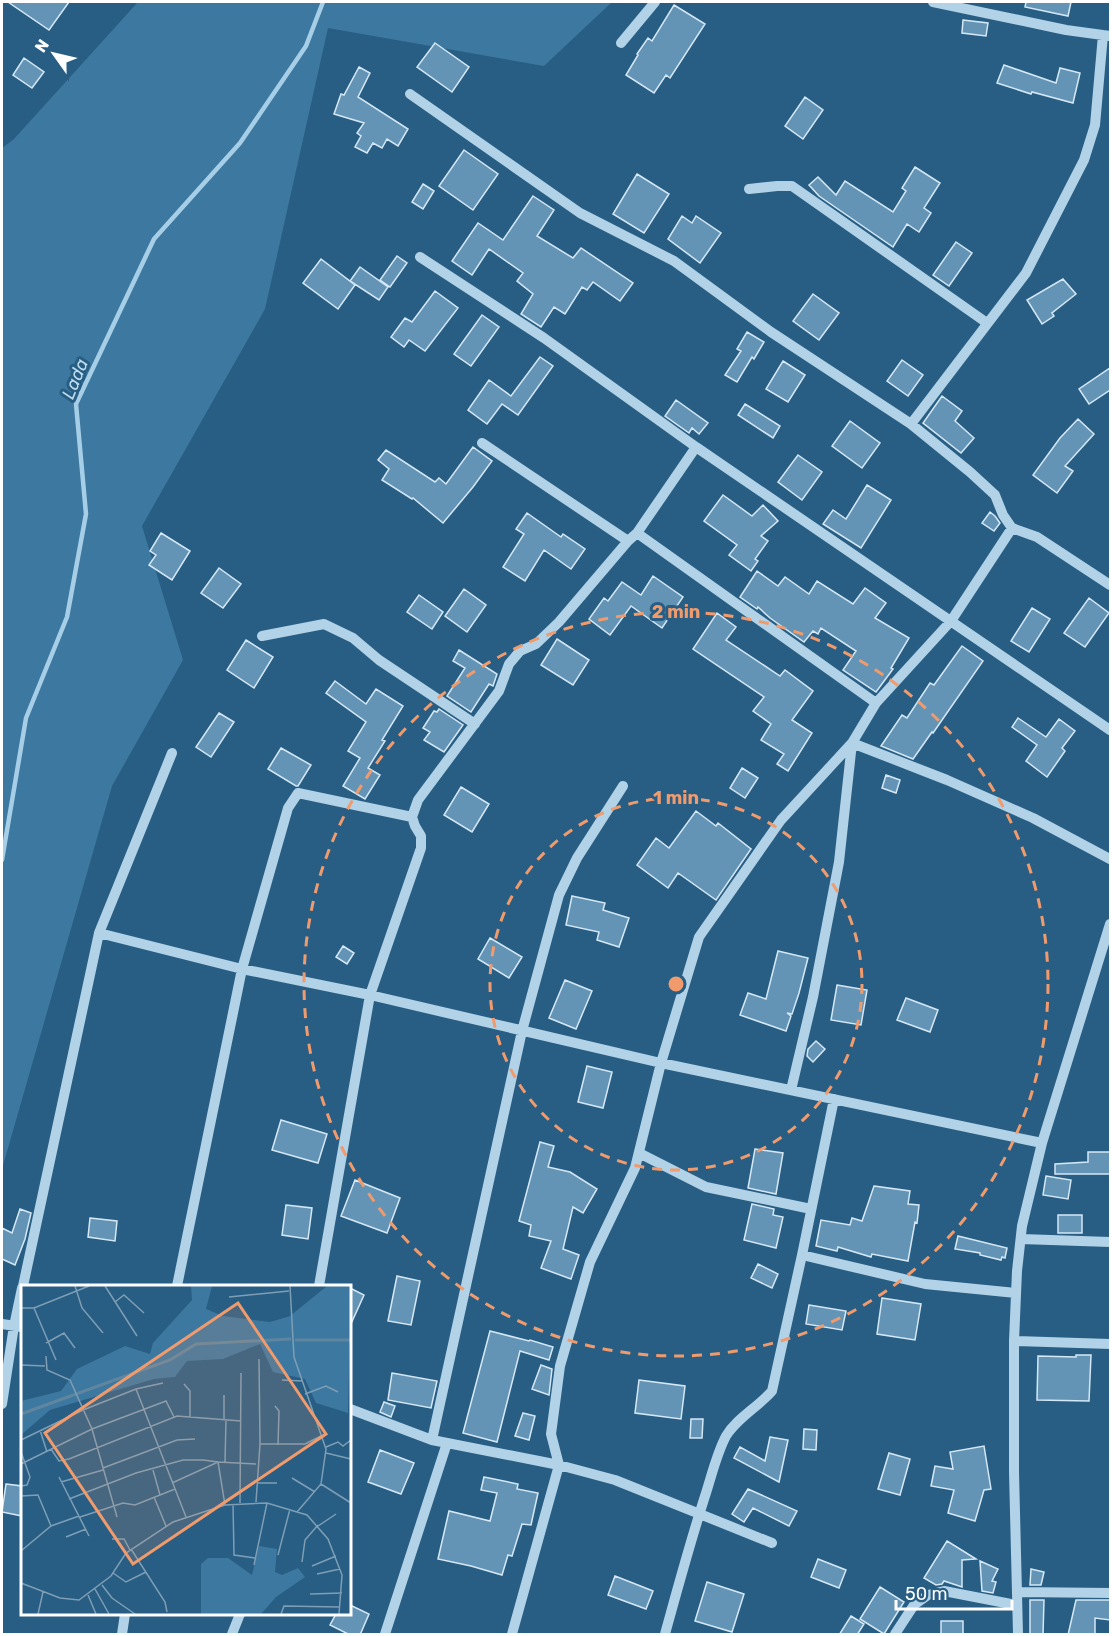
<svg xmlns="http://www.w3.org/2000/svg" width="1112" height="1636" font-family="Rubik,sans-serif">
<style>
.green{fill:#3d78a0}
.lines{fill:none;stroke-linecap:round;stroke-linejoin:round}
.stream{stroke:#a6cee7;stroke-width:4.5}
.building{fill:#6494b5;stroke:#d5e8f6;stroke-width:1.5}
.minor{stroke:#b1d2e7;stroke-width:10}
.ring{fill:none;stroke:#f19b6d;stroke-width:3;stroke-dasharray:10 8}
.labels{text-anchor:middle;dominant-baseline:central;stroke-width:6;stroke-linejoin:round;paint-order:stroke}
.water-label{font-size:18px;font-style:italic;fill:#bddbee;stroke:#285e83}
.inset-river{fill:none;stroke:#60869f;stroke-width:3}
.inset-road{fill:none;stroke:#7e9eb5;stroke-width:1.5}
.view{fill:#f19b6d;fill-opacity:0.15;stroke:#f19b6d;stroke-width:3}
.inset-edge{fill:none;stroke:#fff;stroke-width:3}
.centre{fill:#f19b6d;stroke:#285e83;stroke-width:3}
.ring-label{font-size:18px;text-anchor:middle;font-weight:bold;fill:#f19b6d;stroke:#285e83;stroke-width:6;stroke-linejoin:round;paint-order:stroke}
</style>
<rect width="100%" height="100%" fill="#285e83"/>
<path class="green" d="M138 2H612L544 66 328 28 265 309 142 526 183 660 112 786 2 1169V148L14 139Z"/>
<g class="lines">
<path class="stream" d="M2 860 26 718 67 617 86 514 76 404 154 239 240 143 306 46 323 2"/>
</g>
<path class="building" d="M8 2H69L49 30Z
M1026 2H1071L1068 16 1025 7Z
M674 5 705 24 670 78 666 75 654 93 626 75 638 55 637 54 648 38 652 41Z
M963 20 988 23 986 36 962 33Z
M435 43 469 67 452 92 417 67Z
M24 58 44 72 32 88 13 75Z
M1004 65 1056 83 1060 68 1080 73 1073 103 1032 92 1031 94 997 83Z
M359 67 370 73 358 97 408 129 398 146 387 139 382 148 373 143 367 153 355 147 361 136 357 133 364 123 334 114 341 94 344 95Z
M805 97 823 110 803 139 785 126Z
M464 150 498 174 473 210 439 186Z
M915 167 940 183 924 208 931 213 919 232 907 224 893 247 819 196 809 185 818 177 836 195 845 181 893 212 906 191 902 188Z
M637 174 669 194 644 233 613 214Z
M423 184 434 191 423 209 412 202Z
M533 196 554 210 537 236 573 258 581 248 633 283 620 301 593 282 587 290 582 287 565 314 554 307 541 327 521 314 533 294 517 281 523 273 489 249 472 275 452 261 478 223 503 240Z
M682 216 692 223 696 216 721 233 700 263 668 239Z
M956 242 972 253 949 286 933 275Z
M397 256 407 263 390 287 380 280Z
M321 259 355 285 338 309 303 283Z
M360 267 388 287 379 300 350 281Z
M1063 279 1076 294 1052 313 1054 316 1042 324 1027 300Z
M435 291 458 308 425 351 409 340 404 347 391 337 405 318 412 322Z
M813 294 839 313 819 340 793 321Z
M482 315 499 327 471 366 454 354Z
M747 332 764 342 754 359 752 357 737 382 725 375 741 351 737 349Z
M540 357 553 366 518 415 502 404 487 424 468 410 489 380 511 396Z
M902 360 923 375 908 396 887 381Z
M783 361 805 375 788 402 766 389Z
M1110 368V390L1089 404 1079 389Z
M942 396 962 411 955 421 974 438 961 453 923 423Z
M676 400 708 423 699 434 692 428 689 433 665 416Z
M745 404 780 426 773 438 738 415Z
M1078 419 1094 434 1065 466 1073 471 1057 493 1033 475 1060 438Z
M850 421 880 443 862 468 832 446Z
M473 447 492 461 473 487 443 523 413 498 412 499 382 480 389 469 378 460 386 450 435 482 439 478 446 484Z
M798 455 822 472 802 500 778 482Z
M867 485 891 500 861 548 823 524 833 510 846 519Z
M723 495 752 516 763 505 778 521 761 536 768 541 755 559 758 561 751 571 729 555 737 545 704 521Z
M990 512 995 516 1000 523 994 531 982 523Z
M527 513 561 537 563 534 585 549 571 569 544 550 525 581 503 567 524 534 516 529Z
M161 533 190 551 172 580 149 565 156 555 150 551Z
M219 568 241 584 223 608 201 593Z
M757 571 778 586 785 577 809 594 817 581 853 604 865 588 886 603 875 618 909 638 891 668 893 669 876 692 843 670 856 651 821 628 818 634 813 631 804 642 770 618 758 607 757 609 740 597Z
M653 576 683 597 662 628 631 606 610 635 589 619 604 598 608 601 622 582 641 595Z
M464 589 486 605 467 632 445 616Z
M419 595 443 612 432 629 407 612Z
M1089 598 1109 613 1085 647 1064 633Z
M1032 608 1050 619 1029 652 1011 641Z
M717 613 736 627 726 640 780 676 785 670 813 691 792 720 812 733 788 771 777 764 784 754 761 740 771 724 753 711 764 697 693 649Z
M557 639 589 660 573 685 541 665Z
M246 640 273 657 254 688 227 670Z
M962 646 983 661 933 733 932 732 913 759 881 746 902 715 907 718 930 683 934 685Z
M459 650 497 674 493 686 489 684 471 712 447 696 465 668 453 661Z
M335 681 366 704 376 689 403 706 382 740 385 741 368 768 380 775 365 799 343 786 360 758 348 751 366 722 326 693Z
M439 709 463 725 444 752 424 740 430 732 423 728 434 711 437 712Z
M219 713 234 722 211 757 196 747Z
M1018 718 1046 737 1059 719 1075 731 1062 748 1065 751 1047 777 1026 761 1037 745 1012 727Z
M281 748 311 765 298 786H296L268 769Z
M742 768 758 778 745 798 730 788Z
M886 775 900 780 896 793 882 788Z
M461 787 489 804 472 832 444 815Z
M696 811 716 826 718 823 751 849 716 900 678 873 668 888 637 865 656 838 669 848Z
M572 896 605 903 603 910 629 918 619 947 597 940 599 932 566 925Z
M490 938 522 957 509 978 478 959Z
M343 946 354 953 347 964 336 957Z
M778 951 808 958 799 993 792 1014 787 1013 791 1016 786 1031 740 1015 748 993 766 999Z
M565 980 592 991 576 1029 549 1018Z
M837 985 867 990 861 1025 831 1020Z
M906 998 938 1010 930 1032 897 1020Z
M816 1041 825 1049 813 1062 807 1056 808 1049Z
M587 1066 612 1072 603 1108 578 1102Z
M281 1120 327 1134 318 1163 272 1150Z
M540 1142 554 1146 548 1167 570 1172 597 1189 583 1213 573 1207 563 1249 579 1255 571 1279 541 1268 551 1241 529 1236 531 1225 519 1221Z
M755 1149 783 1153 776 1194 748 1188Z
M1088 1152H1110V1174H1055V1164L1088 1162Z
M1046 1176 1071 1180 1068 1199 1043 1195Z
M355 1180 400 1198 387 1233 341 1216Z
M874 1186 910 1191 908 1204 919 1205 917 1223 915 1222 908 1261 872 1254 871 1257 838 1247 837 1251 816 1246 821 1220 850 1225 852 1218 862 1221Z
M752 1204 774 1209 773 1215 783 1217 776 1248 744 1240Z
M286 1205 312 1208 308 1239 282 1235Z
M20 1209 31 1213 25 1239 15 1265 2 1259V1228L12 1233Z
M1058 1215H1082V1233H1058Z
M90 1218 117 1221 115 1241 88 1237Z
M958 1236 1007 1248 1005 1258 1002 1257 1001 1260 980 1255V1253L955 1249Z
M758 1264 778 1274 772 1288 751 1278Z
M397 1276 420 1281 411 1325 388 1321Z
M350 1288 364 1295 350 1326Z
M882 1298 921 1304 915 1340 877 1334Z
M809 1305 846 1311 842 1330 806 1324Z
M490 1331 529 1341 530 1340 553 1347 549 1360 520 1351 497 1442 463 1433Z
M1076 1355H1091L1089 1401 1037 1400 1038 1356 1076 1357Z
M541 1365 552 1369 549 1395 532 1389Z
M392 1373 437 1381 431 1408 388 1400Z
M639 1380 685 1386 681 1419 635 1413Z
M384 1402 395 1406 391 1417 380 1412Z
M523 1413 535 1416 529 1440 515 1436Z
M691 1419H703L702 1438H690Z
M804 1429 817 1430 816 1450 803 1449Z
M770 1437 788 1440 779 1482 734 1458 740 1447 765 1461Z
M984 1446 991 1489 984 1490 975 1521 948 1513 954 1490 931 1486 935 1466 953 1469 950 1452Z
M380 1450 414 1463 401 1494 368 1482Z
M889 1453 910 1459 900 1495 878 1489Z
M484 1477 518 1484 517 1489 538 1493 531 1525 522 1524 512 1556 508 1555 502 1575 471 1566 438 1559 449 1511 490 1521 497 1493 481 1490Z
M6 1484 22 1486V1516L2 1512Z
M748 1489 797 1511 789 1526 753 1508 744 1522 732 1514Z
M947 1541 976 1559 962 1560V1587L944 1581 942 1584 936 1585 924 1578Z
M818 1559 846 1570 839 1588 811 1577Z
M980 1561 998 1569 992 1581 996 1582 993 1593 982 1591Z
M1031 1569 1044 1572 1041 1585H1030Z
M615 1576 653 1591 646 1609 608 1595Z
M707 1582 744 1594 732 1632 695 1621Z
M880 1587 904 1602 884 1634 860 1619Z
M1030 1600H1044L1043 1635H1030Z
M1076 1600H1110V1620L1095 1618V1635H1068Z
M350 1605 369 1614 360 1635H350L330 1625 336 1614H350Z
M851 1616 864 1624 857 1635H839Z
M941 1621H963V1635H941Z"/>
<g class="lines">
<path class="minor" d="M933 2 1066 30 1110 36
M621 43 655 2
M410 94 580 213 674 261 771 332 911 424 970 472 995 495 1003 515 1012 528 1037 537 1110 585
M749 189 777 186H792L987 323
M420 257 544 338 696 447 1110 730
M911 424 1026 273 1084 160 1095 125 1103 35
M482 443 628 541
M637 533 876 703
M262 636 324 624 353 638 379 660 475 724
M99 933 242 969 370 995 661 1063 1042 1143
M791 1090 813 997 839 862 852 743 876 703 951 621 1012 528
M639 1153 706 1187 811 1209
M1021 1239 1110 1242
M802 1255 925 1284 1016 1293
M23 1286 99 933 172 753
M177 1286 242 969 288 808 298 793 412 817
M319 1286 370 995 421 848V836L415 826 412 817 418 800 499 691 509 664 520 651 536 644 559 622 628 541 637 533 696 447
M2 1324 22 1327
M1014 1341 1110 1344
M2 1404 14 1326 22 1288
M350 1409 432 1440 559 1465 615 1480 772 1543
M432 1440 522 1031 559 895 577 858 623 786
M1017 1592 1110 1593
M122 1634 125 1614
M232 1634 240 1614
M385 1634 447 1443
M512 1634 559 1465 551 1434 560 1366 590 1262 635 1168 661 1063 699 937 781 820 852 743 947 780 1033 818 1110 859
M665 1634C678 1587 691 1539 706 1493 712 1474 717 1453 726 1436 737 1418 758 1407 772 1391L802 1255 834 1099
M895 1634 914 1605 928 1595 944 1591 1016 1605
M1018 1634 1014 1472V1341L1017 1271 1022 1226 1042 1143 1110 924"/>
</g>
<g class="ring">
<circle cx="676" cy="984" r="186"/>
<circle cx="676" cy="984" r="372"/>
</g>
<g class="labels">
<g class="water-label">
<text transform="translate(75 379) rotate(-68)">Lada</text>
</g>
</g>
<g transform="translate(21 1285)">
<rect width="330" height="330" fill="#285e83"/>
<path d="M170 1H191L185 24 202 31 249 37 269 31 306 1H330L327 128 295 118 284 94 252 87 239 59 202 74 166 76 154 92 133 94 29 125 0 150V116L40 106 56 84 104 61 129 69 132 58 171 15ZM238 261 256 264 254 287 261 290 277 283 284 292 255 312 240 329H180V279L187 273H207L231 290Z" fill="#3d78a0"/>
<path class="inset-river" d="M274 55H330M0 129 149 75 175 59 270 54"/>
<path class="inset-road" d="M54 1 61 23 82 48M84 1 116 51M269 1 273 72 305 164 300 199 276 227M208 12 268 6M94 17 103 10 123 28M0 23H13L68 1M13 23 35 75M25 58 43 48 54 63M25 71 26 85 49 95 71 144 96 232M0 80 24 81M261 95 281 96M163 99 169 106V132M115 104 165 232M284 109 305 101 317 107M203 110V135M254 121 258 126 257 160M19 145 26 167M0 155 62 125 115 104 142 98M239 159H284L300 151M305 162 317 157 322 161 330 155M30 164 38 176 48 174 156 131 220 136M0 167 9 192 6 200 0 201M305 168 330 174M204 177 205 135M0 179 71 144 145 116 153 132M82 183 156 155 174 154M132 185 139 210M38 192 68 251M271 193 294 207M40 197 82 185M151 198 197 177 235 179M236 198H256M300 199 330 218M0 211 17 210 30 241M133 212 145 241M48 214 115 188 162 175H182L197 177 204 220M235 217 239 159 238 74M219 218 220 88M212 219 213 270 234 273M59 232 102 218 114 220 154 204M297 241 315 229M45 252 65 244M91 254H103L109 265M110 264 144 317 146 327M0 266 30 241 58 231M257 270 269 224M281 277 284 255 297 240M233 280 246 218M291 281 315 271M92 288 105 297 125 287M296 289 319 284M0 298 39 313 58 315 90 291 105 268 152 237 204 220 246 218 286 230 307 254 321 290 318 329M81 300 91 313 114 329M74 304 88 329M289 309 321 308M67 310 75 329M17 329 22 307M260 329 263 321 319 322"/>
<path class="view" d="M217 18 305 149 112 279 24 148Z"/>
<rect width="330" height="330" class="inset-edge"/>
</g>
<circle cx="676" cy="984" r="9" class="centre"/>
<g class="ring-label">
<text x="676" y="618">2 min</text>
<text x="676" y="804">1 min</text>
</g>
<rect width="1112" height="1636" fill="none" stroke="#ffffff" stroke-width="6"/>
<g transform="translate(54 54) rotate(304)" stroke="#285e83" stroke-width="4.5" paint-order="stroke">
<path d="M0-4.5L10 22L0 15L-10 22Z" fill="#ffffff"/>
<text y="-9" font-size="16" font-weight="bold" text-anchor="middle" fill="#ffffff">N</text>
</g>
<path d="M896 1600v9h116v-9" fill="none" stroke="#ffffff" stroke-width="3"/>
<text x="905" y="1600" font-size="18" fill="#ffffff" stroke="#285e83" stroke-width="4.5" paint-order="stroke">50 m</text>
</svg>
